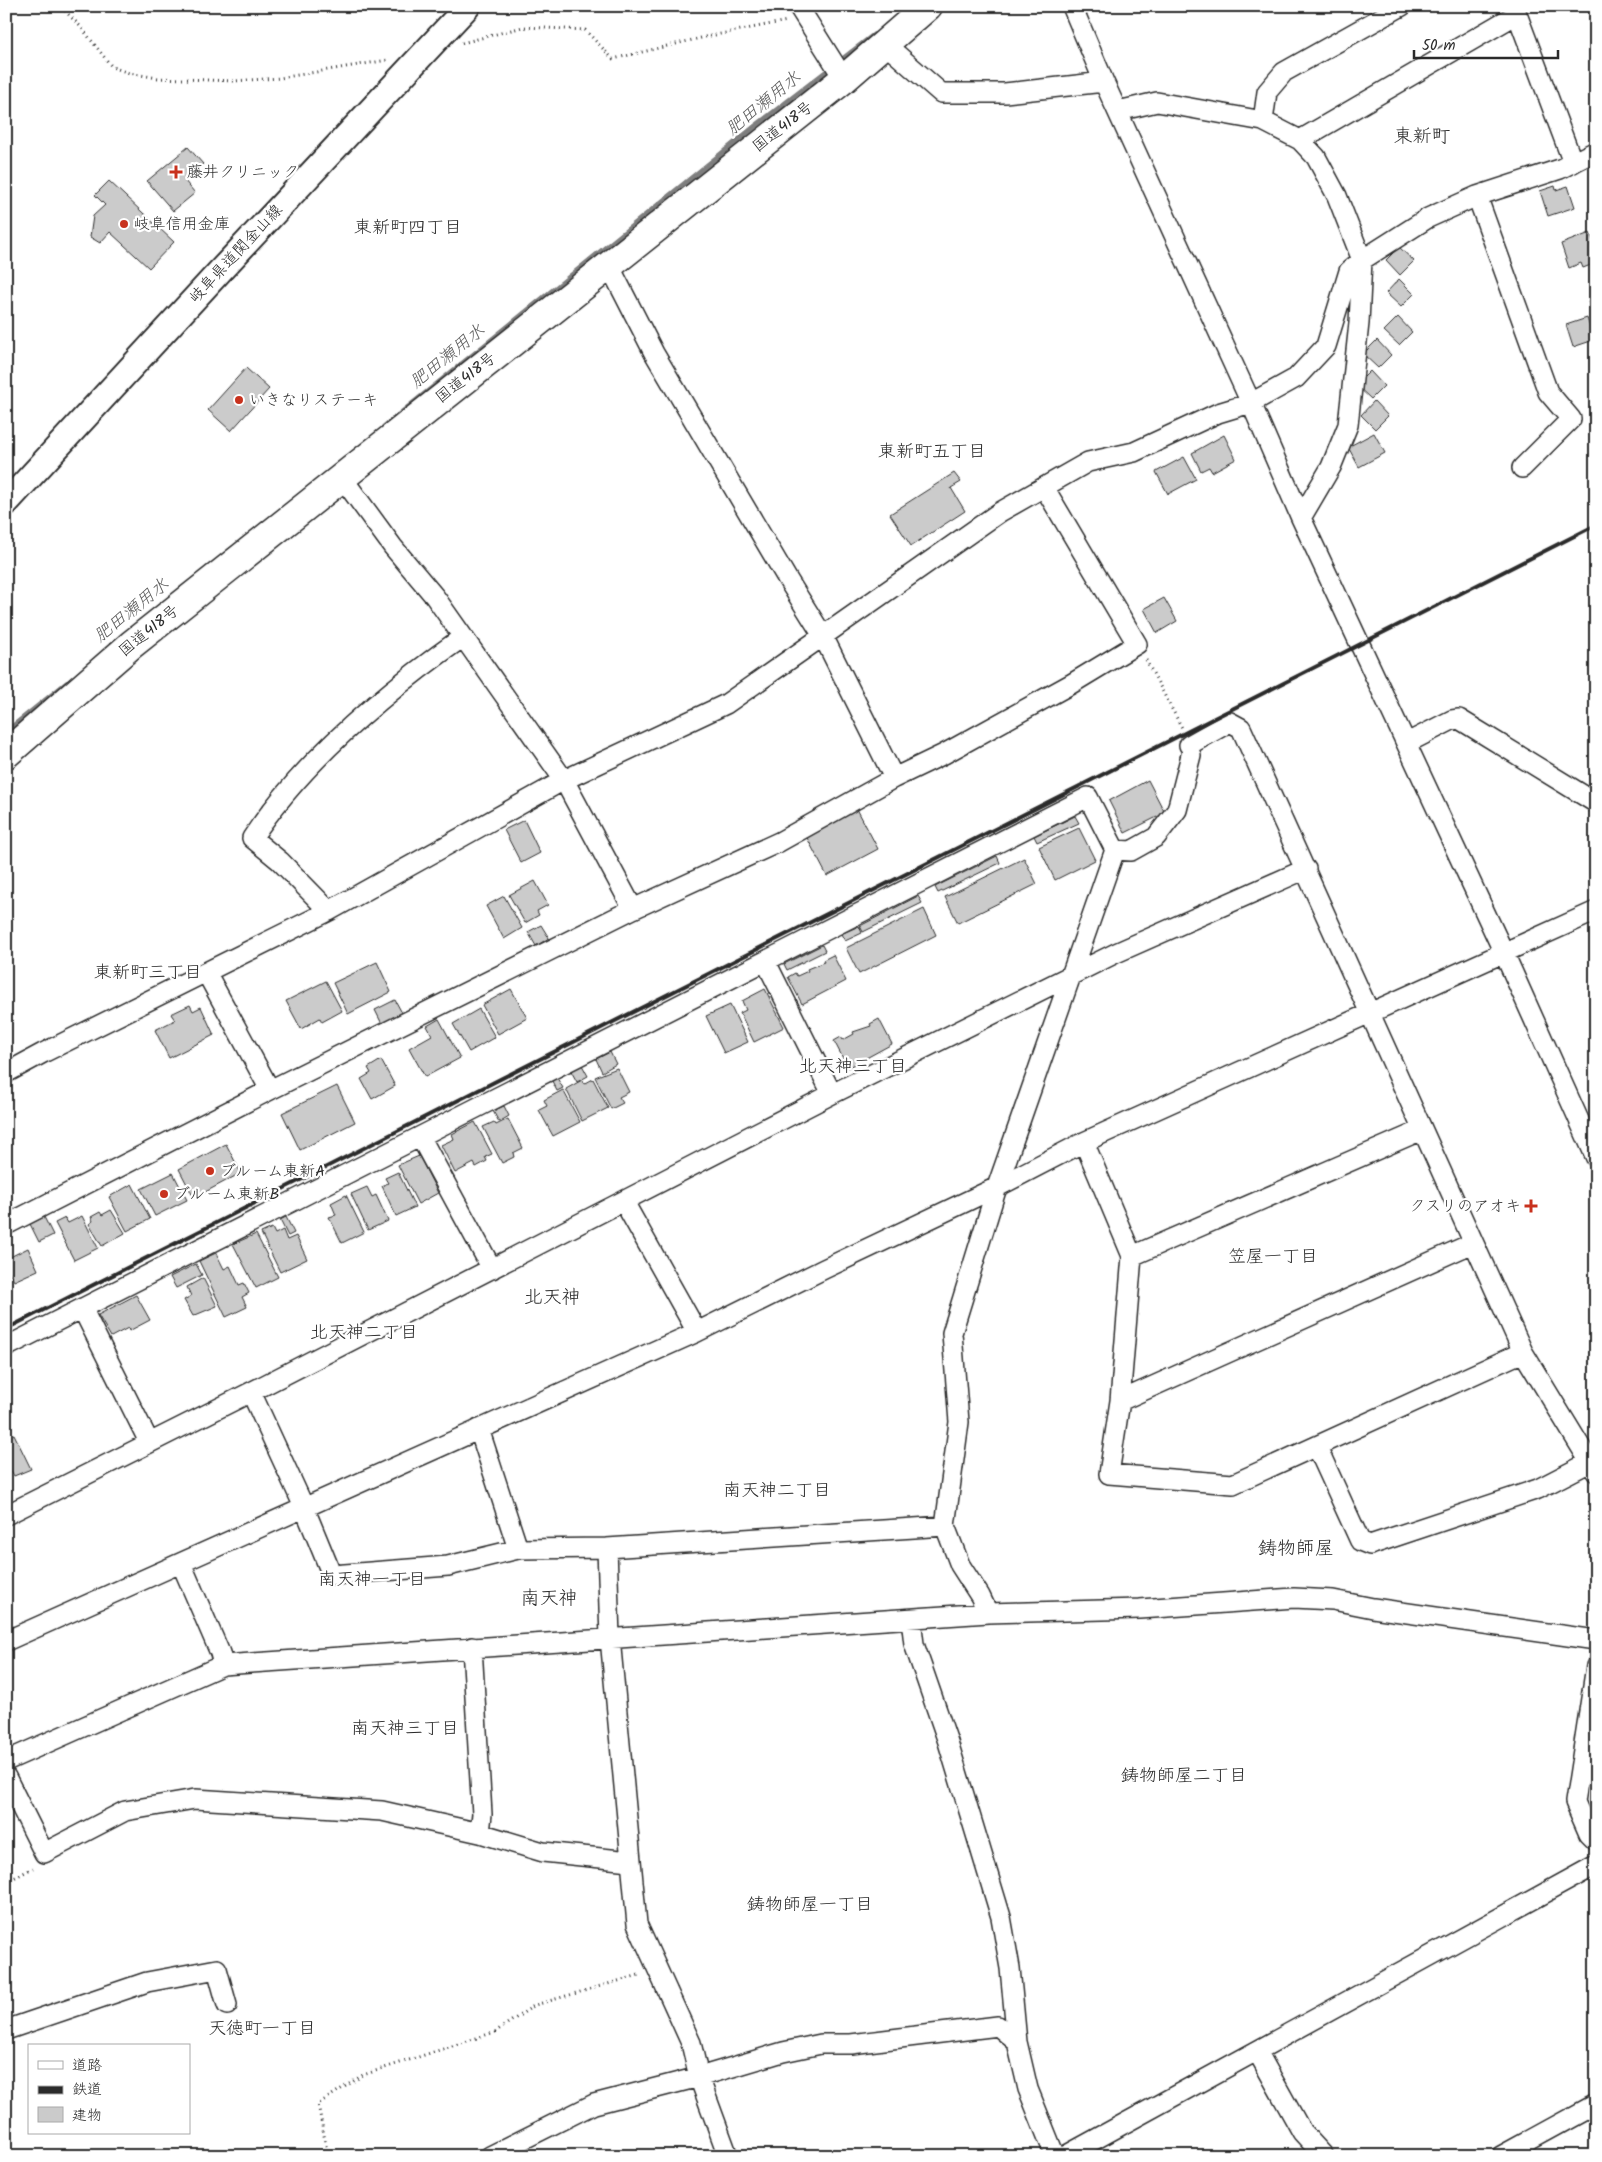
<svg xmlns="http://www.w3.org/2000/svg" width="1602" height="2162" font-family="Kalam,'Klee One',sans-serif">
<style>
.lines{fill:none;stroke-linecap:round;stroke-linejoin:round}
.stream{stroke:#7e7e7e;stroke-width:5.5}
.building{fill:#cbcbcb;stroke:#2b2b2b}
.minor-casing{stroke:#2b2b2b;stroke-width:22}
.major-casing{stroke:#2b2b2b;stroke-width:28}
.highway-casing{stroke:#2b2b2b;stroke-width:31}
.path{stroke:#2b2b2b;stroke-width:3;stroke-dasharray:1 4;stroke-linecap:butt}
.minor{stroke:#fff;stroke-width:19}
.major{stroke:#fff;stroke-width:24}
.highway{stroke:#fff;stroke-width:28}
.rail{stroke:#2b2b2b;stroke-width:4}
.poi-dot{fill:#c8321e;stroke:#fff;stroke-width:2}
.labels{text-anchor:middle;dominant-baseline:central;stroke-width:4.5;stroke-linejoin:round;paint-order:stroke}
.street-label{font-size:16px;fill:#2b2b2b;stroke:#fff}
.poi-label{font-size:16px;fill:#2b2b2b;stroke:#fff;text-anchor:start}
.water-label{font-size:18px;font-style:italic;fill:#5c5c5c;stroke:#fff}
.neighbourhood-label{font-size:18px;fill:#2b2b2b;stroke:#fff}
.quarter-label{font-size:19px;fill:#2b2b2b;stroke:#fff}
</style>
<rect width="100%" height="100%" fill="#fff"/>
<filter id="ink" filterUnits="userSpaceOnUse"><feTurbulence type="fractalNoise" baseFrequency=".02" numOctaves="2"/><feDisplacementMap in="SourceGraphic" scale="10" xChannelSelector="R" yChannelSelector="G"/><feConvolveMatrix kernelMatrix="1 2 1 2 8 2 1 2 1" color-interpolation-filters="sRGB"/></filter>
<g filter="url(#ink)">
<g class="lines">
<path class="stream" d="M384 427 756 126 874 35
M6 732 67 683"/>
</g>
<path class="building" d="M188 147 203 164 184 180 195 193 173 211 147 181Z
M109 181 174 242 149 268 110 232 100 243 90 237 93 216 105 205 95 195Z
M1555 186 1556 190 1568 186 1575 207 1548 216 1540 191Z
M1590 233 1596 248V263L1583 268 1581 263 1569 268 1561 244Z
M1399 247 1414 261 1400 275 1386 260Z
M1399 279 1414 294 1401 307 1386 293Z
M1596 300V325L1588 302Z
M1398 317 1412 332 1399 345 1384 331Z
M1587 318 1594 340 1573 347 1566 325Z
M1377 340 1391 355 1378 368 1363 354Z
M246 368 269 389 231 431 208 410Z
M1370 371 1384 386 1371 399 1356 385Z
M1374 401 1388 416 1375 429 1361 415Z
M1374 433 1385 453 1359 467 1348 447Z
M1224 435 1236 459 1212 472 1209 467 1201 471 1192 453Z
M1184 457 1196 479 1168 494 1156 472Z
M954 473 961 482 951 488 965 511 911 546 890 514Z
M1164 598 1177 621 1157 633 1144 609Z
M1148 780 1165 813 1125 833 1109 801Z
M856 807 878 849 827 876 805 834Z
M1075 816 1079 823 1037 842 1034 836Z
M524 820 540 853 521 863 504 830Z
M1079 828 1095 860 1055 880 1039 847Z
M997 856 1000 863 938 893 935 887Z
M1024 858 1037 884 958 923 945 897Z
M535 881 548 905 537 911 539 915 525 923 509 895Z
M504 896 522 928 504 939 486 906Z
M918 896 922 903 863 932 860 926Z
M924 909 936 935 859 974 846 948Z
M541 925 549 938 536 946 528 932Z
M859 926 862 933 845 941 841 934Z
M822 945 825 951 787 970 784 964Z
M833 955 846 981 802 1004 788 977 795 973 797 976 808 971 807 969 824 962 823 960Z
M377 962 391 992 348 1014 333 983Z
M326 981 342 1011 322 1022 320 1018 301 1029 286 1001Z
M511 989 527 1018 498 1034 482 1005Z
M765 989 784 1027 754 1042 740 1013 746 1010 742 1001Z
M395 1000 402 1013 382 1024 375 1010Z
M190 1005 193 1011 201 1007 214 1035 169 1058 155 1030 175 1020 171 1014Z
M730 1005 748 1042 724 1053 706 1016Z
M479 1009 495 1037 469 1052 453 1024Z
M439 1019 460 1058 425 1077 409 1048 432 1035 427 1026Z
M879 1019 892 1044 848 1068 834 1041 841 1037 843 1040 854 1034 853 1032 871 1026 870 1024Z
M610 1052 616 1064 602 1072 596 1059Z
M381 1060 395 1086 372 1099 361 1079 371 1073 368 1068Z
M582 1065 588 1076 577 1082 571 1071Z
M617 1068 629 1092 619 1097 623 1103 611 1109 595 1077Z
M557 1078 563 1088 557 1091 552 1081Z
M593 1079 608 1108 582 1121 566 1089 582 1080 584 1084Z
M337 1086 355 1122 300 1150 282 1113Z
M563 1090 580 1122 553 1136 539 1110 547 1106 544 1100Z
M504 1106 509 1116 499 1122 493 1111Z
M508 1119 523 1148 513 1153 514 1157 502 1163 483 1127 494 1122 496 1125Z
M475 1122 492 1154 485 1157 487 1161 476 1167 474 1163 455 1173 441 1145 454 1139 452 1134Z
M226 1144 241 1173 194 1198 179 1169Z
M419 1156 438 1193 418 1204 398 1165Z
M398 1172 415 1207 396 1216 382 1186 388 1183 385 1178Z
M173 1173 187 1200 155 1216 141 1189Z
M132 1184 150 1219 127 1231 109 1197Z
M367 1187 372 1197 376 1195 388 1221 368 1230 351 1194Z
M346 1195 364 1232 342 1243 329 1217 336 1215 331 1203Z
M111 1210 125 1233 102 1246 89 1224 93 1221 91 1217 100 1212 102 1215Z
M82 1216 98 1248 74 1260 55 1223 65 1218 68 1223Z
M44 1217 53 1235 39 1242 30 1224Z
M286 1217 294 1233 288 1236 280 1220Z
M272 1228 275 1234 283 1230 287 1240 296 1236 307 1259 280 1272 261 1233Z
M256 1234 278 1277 256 1288 233 1244Z
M28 1248 38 1270 14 1281 6 1266V1259Z
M216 1253 224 1269 230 1266 239 1285 244 1283 249 1293 242 1297 247 1307 226 1317 199 1261Z
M196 1264 202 1275 176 1288 170 1277Z
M6 1277 12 1288 6 1291Z
M203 1278 217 1306 193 1316 184 1300 191 1296 187 1287Z
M136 1295 150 1320 129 1331 128 1328 111 1337 98 1315Z
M14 1434 31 1469 14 1476 9 1467 6 1469V1438Z"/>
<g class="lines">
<g class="minor-casing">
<path id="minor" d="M798 6 844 79
M1072 6 1104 82 1251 403 1301 518 1504 953 1596 1158
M885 44 941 93H1005L1104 82
M1118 111 1157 102 1263 121 1300 140 1316 157 1337 196 1362 260 1359 323 1348 425 1331 467 1301 518
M1263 121 1267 92 1284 72 1402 6
M1300 140 1517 14 1573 163
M1477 196 1548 392 1571 419 1522 468
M609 265 654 353 788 580 823 636 894 778
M341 476 393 547 435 597 564 780 633 909
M1407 743 1452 720 1459 719 1596 803
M1189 745 1230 722 1241 728 1523 1352 1596 1472
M1115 850 1131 851 1156 837 1177 810 1191 755
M329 911 280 861 252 838C303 761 388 690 463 637
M766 962 832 1094
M206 972 270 1090
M6 1073 43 1053 329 911 564 780 726 704 1000 512 1088 462 1134 452 1218 413 1251 403 1296 378 1326 346 1349 271 1362 260 1428 218 1477 196 1560 169 1596 151
M421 1138 492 1269
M1084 1142 1132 1256 1120 1401 1109 1474 1233 1484 1523 1352
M624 1202 697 1332
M6 1225 270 1090 633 909 779 842 894 778 944 754 1071 684 1137 644 1044 487
M1132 1256 1422 1130
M82 1308 149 1442
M6 1347 1088 797 1115 850 997 1187 952 1333 959 1422 945 1526 960 1565 980 1596 988 1613
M251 1392 304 1507 332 1575 448 1566 518 1549
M1120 1401 1473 1243
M479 1429 518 1549 607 1548 945 1526
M1317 1447 1360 1541 1370 1545 1538 1489 1596 1459
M6 1515 251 1392 832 1094 1116 953 1306 869
M607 1548 610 1638 637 1924 691 2043 699 2077 728 2156
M181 1563 220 1653 223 1665
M911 1619 914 1644 948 1742 1001 1917 1010 1968 1017 2042 1028 2089 1055 2156
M6 1641 697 1332 824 1269 997 1187 1084 1142 1596 911
M472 1647 482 1814 480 1833
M1596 1666 1575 1802 1589 1834 1596 1841
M6 1761 223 1665 988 1613 1140 1609 1294 1598 1333 1600 1373 1608 1596 1640
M6 1777 44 1853 125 1811 195 1799 382 1811 480 1833 543 1852 630 1861
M6 2030 147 1982 217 1969 227 2005
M1257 2051 1302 2132 1324 2156
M490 2156 594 2104 699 2077 783 2052 821 2044H851L998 2026 1017 2042
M1065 2156 1596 1865
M1501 2156 1596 2104"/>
</g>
<g class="major-casing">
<path id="major" d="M6 503 220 271 468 6"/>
</g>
<g class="highway-casing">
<path id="highway" d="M6 754 131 645 844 79 928 6"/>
</g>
<path class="path" d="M56 6 65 11 81 27 112 67 129 73 158 78 233 81 280 78 388 60
M462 43 523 27 585 30 613 59 705 37 787 21
M1146 660 1182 728
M6 1882 33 1868
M328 2156 318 2104 363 2075 495 2032 535 2005 639 1975"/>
<use href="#minor" class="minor"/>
<use href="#major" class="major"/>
<use href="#highway" class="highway"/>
<path class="rail" d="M6 1329 1596 525"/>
</g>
</g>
<g class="poi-dot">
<path d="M173.5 164.5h5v5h5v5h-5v5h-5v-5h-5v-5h5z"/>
<circle cx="124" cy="224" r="5"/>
<circle cx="239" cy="400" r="5"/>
<circle cx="210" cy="1171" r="5"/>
<circle cx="164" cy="1194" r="5"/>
<path d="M1528.5 1198.5h5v5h5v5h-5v5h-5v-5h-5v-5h5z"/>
</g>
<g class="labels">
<g class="street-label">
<text transform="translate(783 127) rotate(-38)">国道418号</text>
<text transform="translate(236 254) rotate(-47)">岐阜県道関金山線</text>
<text transform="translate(466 378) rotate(-38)">国道418号</text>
<text transform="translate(149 631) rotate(-39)">国道418号</text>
</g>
<g class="poi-label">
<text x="187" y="172">藤井クリニック</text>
<text x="134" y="224">岐阜信用金庫</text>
<text x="249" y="400">いきなりステーキ</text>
<text x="220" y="1171">ブルーム東新A</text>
<text x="174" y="1194">ブルーム東新B</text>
<text x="1521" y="1206" text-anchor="end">クスリのアオキ</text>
</g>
<g class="water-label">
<text transform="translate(764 104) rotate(-39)">肥田瀬用水</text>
<text transform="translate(448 357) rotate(-39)">肥田瀬用水</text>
<text transform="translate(132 611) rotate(-39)">肥田瀬用水</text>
</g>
<g class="neighbourhood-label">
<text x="408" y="228">東新町四丁目</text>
<text x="932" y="452">東新町五丁目</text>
<text x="148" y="973">東新町三丁目</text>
<text x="853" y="1067">北天神三丁目</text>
<text x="1273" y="1257">笠屋一丁目</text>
<text x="364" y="1333">北天神二丁目</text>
<text x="777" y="1491">南天神二丁目</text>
<text x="372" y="1580">南天神一丁目</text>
<text x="405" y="1729">南天神三丁目</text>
<text x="1184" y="1776">鋳物師屋二丁目</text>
<text x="810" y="1905">鋳物師屋一丁目</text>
<text x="262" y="2029">天徳町一丁目</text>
</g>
<g class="quarter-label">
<text x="1422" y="137">東新町</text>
<text x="552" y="1298">北天神</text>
<text x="1296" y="1549">鋳物師屋</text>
<text x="549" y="1599">南天神</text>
</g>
</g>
<rect width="1602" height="2162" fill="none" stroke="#fff" stroke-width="25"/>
<rect x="12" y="12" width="1577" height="2137" fill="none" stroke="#2b2b2b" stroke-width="2" filter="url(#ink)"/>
<rect x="28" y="2044" width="162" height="90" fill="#ffffff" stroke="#aaaaaa"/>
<rect x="38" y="2061" width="25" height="8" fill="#ffffff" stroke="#aaaaaa"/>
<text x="72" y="2070" font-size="15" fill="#2b2b2b">道路</text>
<rect x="38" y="2086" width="25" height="8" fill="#2b2b2b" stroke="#aaaaaa"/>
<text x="72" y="2094" font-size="15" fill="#2b2b2b">鉄道</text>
<rect x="38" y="2107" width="25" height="15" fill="#cbcbcb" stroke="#aaaaaa"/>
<text x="72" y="2120" font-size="15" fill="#2b2b2b">建物</text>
<path d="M1414 50v8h144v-8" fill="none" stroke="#2b2b2b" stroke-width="2.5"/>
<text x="1422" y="50" font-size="15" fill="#2b2b2b" stroke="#ffffff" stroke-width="4" paint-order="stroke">50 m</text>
</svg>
